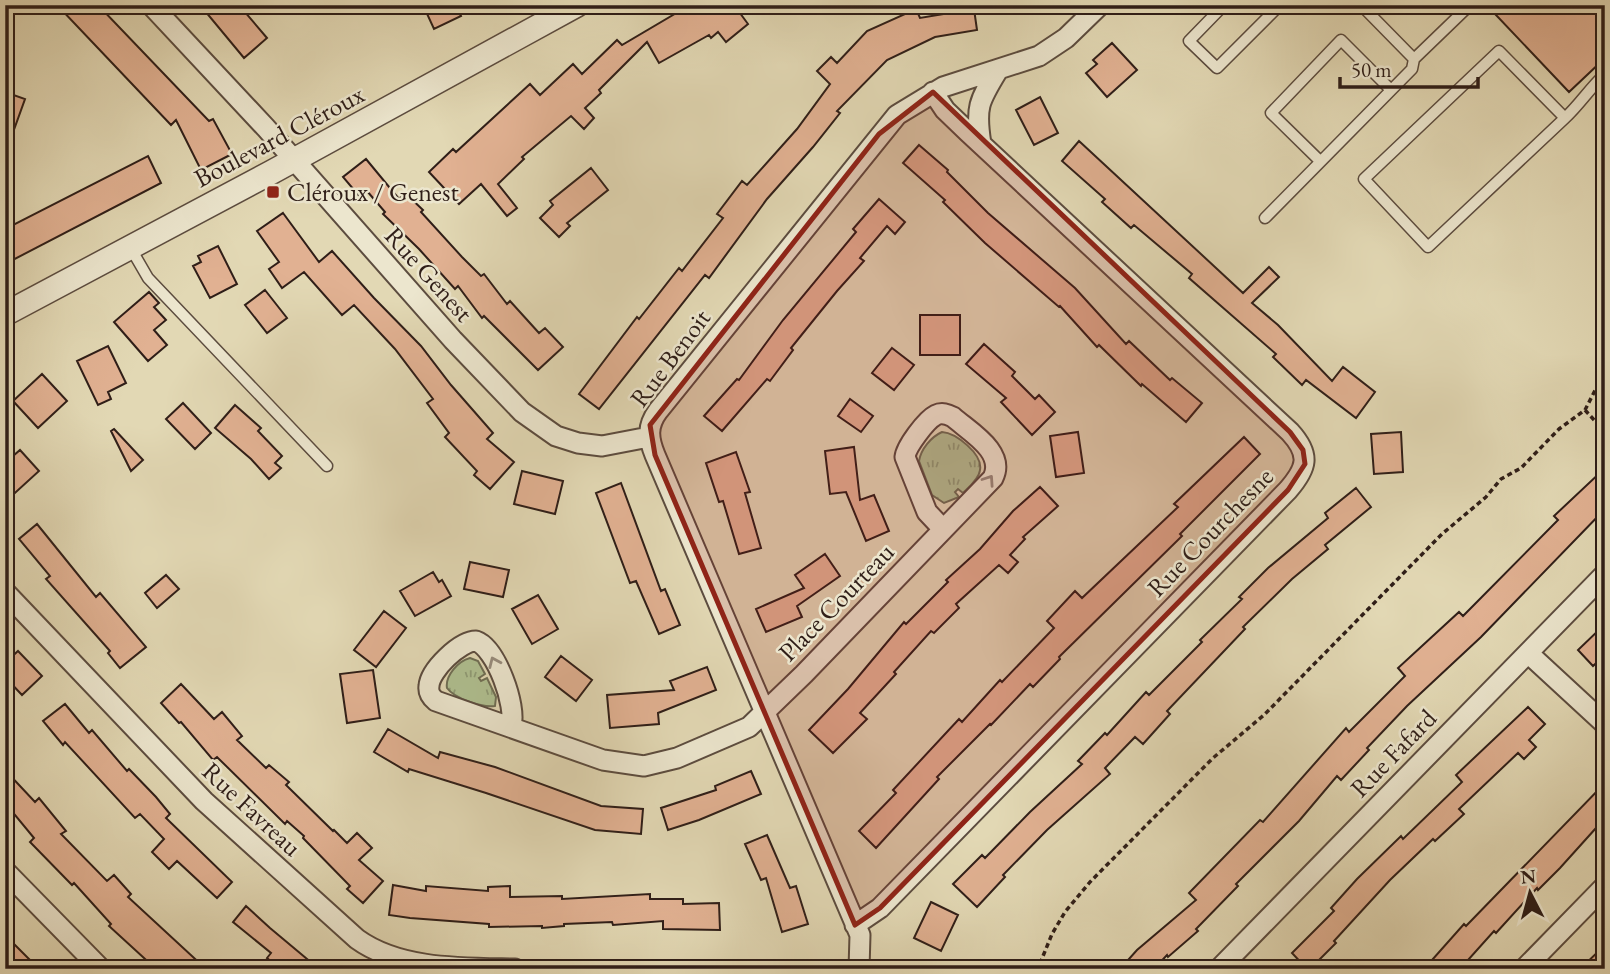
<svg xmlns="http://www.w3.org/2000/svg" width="1610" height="974" font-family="'EB Garamond',serif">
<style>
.grass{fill:url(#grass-tufts);stroke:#6f6e54;stroke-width:2}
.building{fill:#e1b192;stroke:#2f1e18;stroke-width:2}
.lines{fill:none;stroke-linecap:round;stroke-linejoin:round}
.service-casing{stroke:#5c4c3f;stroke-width:13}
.minor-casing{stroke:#5c4c3f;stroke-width:23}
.tertiary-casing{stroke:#5c4c3f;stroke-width:26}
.path{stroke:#2f1e18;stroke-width:3.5;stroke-dasharray:5 3.5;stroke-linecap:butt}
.service{stroke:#ece6ce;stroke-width:10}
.minor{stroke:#ece6ce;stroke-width:19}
.tertiary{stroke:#ece6ce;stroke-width:23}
.oneway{stroke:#978c7c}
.marked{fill:#8f2418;fill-opacity:0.2;stroke:#8f2418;stroke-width:5;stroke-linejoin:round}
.poi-dot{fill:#8f2418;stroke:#ece6ce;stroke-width:2.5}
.labels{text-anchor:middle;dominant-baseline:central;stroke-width:5;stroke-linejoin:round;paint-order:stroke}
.street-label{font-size:26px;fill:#2f1e18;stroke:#ece6ce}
.poi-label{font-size:26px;fill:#2f1e18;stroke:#ece6ce;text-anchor:start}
</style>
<defs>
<pattern id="grass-tufts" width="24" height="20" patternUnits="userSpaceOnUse" patternTransform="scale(1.75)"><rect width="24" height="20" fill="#afbf90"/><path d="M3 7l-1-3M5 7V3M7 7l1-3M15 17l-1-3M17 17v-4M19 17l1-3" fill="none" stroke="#8f9b75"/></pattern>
</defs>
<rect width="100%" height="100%" fill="#e2d8b4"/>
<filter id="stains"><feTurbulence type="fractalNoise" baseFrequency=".00286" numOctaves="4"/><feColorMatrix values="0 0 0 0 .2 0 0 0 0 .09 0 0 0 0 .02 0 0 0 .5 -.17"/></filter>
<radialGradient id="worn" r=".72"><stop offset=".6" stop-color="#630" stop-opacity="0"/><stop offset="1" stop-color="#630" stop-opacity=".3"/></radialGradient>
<path class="grass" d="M942 432C956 433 983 454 980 470 979 479 969 487 963 493L958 489 955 492 959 497 944 503 932 495 919 461C921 449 931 437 942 432Z
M470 658 478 661 485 674 479 678 481 681 487 678 496 697 495 706C482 708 454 698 447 688 445 676 458 661 470 658Z"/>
<path class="building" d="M57 5H98L209 121 213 119 232 154 201 170 176 120 171 125Z
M200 5H239L267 38 244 58Z
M423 5H456L461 16 434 29Z
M690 5H734L748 24 726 42 718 32 711 38 709 35 659 63 647 42 599 90 601 93 585 108 594 118 584 129 571 116 522 157 524 159 498 184 517 208 507 216 481 184 459 204 429 172 453 149 456 152 530 84 540 95 573 64 582 74 617 40 622 45Z
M1507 5H1605V58L1569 92 1496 15Z
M916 9 920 18 974 9 977 30 935 37 887 60 837 111 840 113 813 147 767 199 709 278 705 275 599 409 579 394 637 317 639 319 679 268 682 271 723 218 717 214 742 181 747 185 797 129 830 84 817 71 831 57 837 63 867 31Z
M1112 43 1137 70 1107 97 1086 73 1097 64 1093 60Z
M5 92 25 99 7 149 5 148Z
M1040 97 1058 133 1034 145 1016 110Z
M1079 141 1243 293 1269 267 1279 277 1252 303 1278 325 1332 381 1343 367 1375 392 1356 418 1306 380 1302 385 1273 357 1276 354 1189 278 1192 274 1134 225 1131 228 1102 202 1105 199 1062 161Z
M919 145 948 170 947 172 988 213 1075 288 1126 344 1129 341 1170 380 1172 378 1202 403 1186 422 1142 384 1141 386 1099 345 1097 347 1060 306 1059 307 985 243 943 202 945 200 903 163Z
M148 156 161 183 5 264V229Z
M366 159 399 199 405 193 423 210 421 212 462 257 481 276 484 274 507 304 510 301 539 333 545 328 563 347 538 370 484 316 482 318 458 286 455 289 419 249 383 214 385 212 367 191 360 197 343 177Z
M591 168 608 190 567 223 570 226 559 237 540 218 553 205 550 201Z
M879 199 905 222 895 234 887 226 860 258 864 261 837 291 791 348 793 350 770 381 767 379 722 431 704 416 737 379 739 380 783 320 856 232 853 229Z
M283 213 319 262 332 251 374 298 421 346 451 385 493 433 487 439 514 462 490 489 474 475 477 471 445 437 449 433 427 403 433 399 395 349 354 305 342 315 304 272 282 288 269 269 279 262 257 231Z
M218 246 237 284 210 298 193 266 201 262 198 256Z
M265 290 287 318 267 333 245 305Z
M149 292 159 303 154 307 166 320 154 330 167 345 148 361 114 322Z
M920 315H960V355H920Z
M984 344 1015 372 1012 376 1035 399 1039 395 1055 412 1032 435 1001 402 1006 398 966 364Z
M108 346 126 383 108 392 111 399 98 405 77 361Z
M892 348 914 365 894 390 872 373Z
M42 374 67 401 38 428 13 401Z
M850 399 873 416 861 432 838 416Z
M183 403 211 433 195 449 166 419Z
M235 405 261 428 258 431 282 456 275 463 281 468 269 479 251 459 215 428Z
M114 429 143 460 131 471 111 431Z
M1078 432 1084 473 1056 477 1050 436Z
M1401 432 1403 472 1374 474 1371 434Z
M1244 437 1260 454 1180 534 1182 536 1059 657 1060 659 1033 687 1030 684 991 725 990 724 937 777 939 779 876 848 859 831 896 793 893 790 959 719 962 722 1000 680 1002 682 1054 628 1047 621 1075 591 1082 598 1178 507 1174 504Z
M854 447 860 500 874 495 889 531 866 541 846 492 830 494 825 451Z
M20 450 39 471 5 502V463Z
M736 452 750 492 745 493 761 548 739 554 723 501 719 502 706 463Z
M1605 468V509L1481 637 1407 706 1367 748 1369 750 1341 780 1337 776 1299 821 1236 884 1238 886 1196 929 1198 931 1168 957 1167 955 1154 969H1120L1137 950 1196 900 1189 893 1260 820 1263 822 1346 728 1349 732 1405 676 1398 668 1459 612 1463 616 1558 520 1554 516Z
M522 471 563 481 555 514 514 504Z
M621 483 661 591 665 589 680 625 659 634 636 581 630 583 596 493Z
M1040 487 1058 506 1023 537 1025 539 1010 555 1018 562 1008 573 999 565 956 604 959 608 934 633 931 631 894 672 896 674 860 713 867 719 833 753 809 730 848 689 904 622 906 624 948 582 946 580 980 549 1013 511Z
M1356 488 1371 507 1325 545 1328 549 1292 579 1243 627 1245 629 1167 711 1170 714 1143 744 1135 737 1105 768 1110 774 1047 830 1003 875 1005 877 977 907 953 884 982 855 985 858 1030 812 1082 764 1078 761 1105 733 1107 735 1146 692 1149 695 1202 642 1200 640 1242 599 1239 597 1268 568 1328 518 1325 513Z
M37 524 96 597 100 593 146 647 120 668 108 653 110 651 46 579 50 576 19 539Z
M825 554 840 576 797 606 802 617 766 632 756 609 804 588 795 575Z
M470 562 509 570 503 597 464 589Z
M433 572 439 582 442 580 451 596 415 616 400 591Z
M166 575 179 589 157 608 145 593Z
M538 595 558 629 532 644 512 609Z
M384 611 406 628 376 667 354 650Z
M1605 624V655L1593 666 1578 650Z
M18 651 42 676 22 695 5 677V663Z
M561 656 592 680 576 701 545 677Z
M707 667 716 690 658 713 659 724 610 728 607 695 674 690 670 681Z
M373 670 380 718 347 723 340 674Z
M181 684 214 719 222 712 242 736 237 740 266 768 269 765 289 782 286 785 333 831 334 830 347 843 357 833 372 848 359 860 383 881 363 903 347 889 350 886 303 838 304 836 287 821 285 824 217 757 213 760 181 722 179 723 161 703Z
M65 704 89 733 92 730 127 771 129 769 156 797 170 814 166 818 232 882 217 898 177 861 169 869 152 852 164 839 140 814 135 818 65 742 63 745 43 721Z
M1528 707 1545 724 1529 740 1536 747 1524 759 1518 753 1459 809 1464 814 1435 841 1433 839 1390 880 1334 941 1336 943 1310 969H1307L1292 953 1334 911 1331 908 1357 879 1401 836 1403 839 1462 782 1456 775Z
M388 729 438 758 440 752 495 767 601 806 643 809 641 834 595 830 486 793 409 769 408 772 374 752Z
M5 770 35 802 39 798 66 831 61 834 107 881 114 875 131 894 128 897 206 969H156L109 926 111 924 74 883 72 885 30 842 34 838 5 803Z
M751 771 761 794 699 820 668 830 661 808 716 790 715 786Z
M1605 783V818L1560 868 1538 890 1537 888 1496 933 1494 931 1460 969H1424L1464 924 1466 926Z
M767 835 790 888 796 886 808 924 782 932 766 878 761 880 745 844Z
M393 885 426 891V886L488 891V887L510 886V897L562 896V899L650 894V899H683V904L719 903 720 930 663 929V921L613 925 612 922 564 924V926L542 928V926L489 927V924L410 918 389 915Z
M931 902 958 915 941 951 914 938Z
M246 906 270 928 319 969H280L267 958 271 953 233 922Z
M5 935 39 969H5Z
M1605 945V969H1580Z"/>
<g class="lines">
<g class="service-casing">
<path id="service" d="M1224 5 1189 41 1217 68 1280 5
M1361 5 1414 59
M1565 118 1428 247 1364 179 1499 51 1565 118C1580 104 1590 88 1605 74
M1320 161 1271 113 1341 40 1390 89
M1265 218 1412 69 1414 59 1470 5
M130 247 148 278 327 466"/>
</g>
<g class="minor-casing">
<path id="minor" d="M151 5 266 128 453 340 522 412 556 436 578 443 602 446 649 437
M981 144C975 107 979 101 998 70
M5 592 204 801 357 939C400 970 463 968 515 969
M1528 653 1605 724
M511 726C517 706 496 648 476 641 460 641 430 670 429 686 428 693 431 697 436 701L603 760 644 766 677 758 749 727 804 674 993 478C1006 452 970 432 953 417 947 414 942 412 936 415 926 420 906 447 905 457L927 512 943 529
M5 871 101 969
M855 925 880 908 1288 490C1307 468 1311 455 1290 432L968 132 945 110 933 92
M859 969 860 935 655 455C648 438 647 426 658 411L897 115 943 87 1039 56 1066 38 1100 5
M1219 969 1605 574
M1524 969 1605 886"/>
</g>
<g class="tertiary-casing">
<path id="tertiary" d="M5 314 272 172 577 5"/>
</g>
<path class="path" d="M1585 410 1605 432
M1033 969 1041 961 1052 934 1065 912 1090 882 1213 758 1264 715 1442 534 1486 497 1501 479 1521 468 1559 429 1585 410 1605 371"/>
<use href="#service" class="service"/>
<use href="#minor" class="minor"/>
<use href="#tertiary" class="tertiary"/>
</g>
<defs><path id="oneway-chevron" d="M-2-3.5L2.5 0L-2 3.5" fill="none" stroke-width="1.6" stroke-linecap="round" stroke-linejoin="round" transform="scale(1.75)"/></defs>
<g class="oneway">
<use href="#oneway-chevron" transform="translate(989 480) rotate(-56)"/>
<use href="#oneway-chevron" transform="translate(494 662) rotate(-114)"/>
</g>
<path class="marked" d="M933 92 1290 432 1303 450 1305 464 1288 490 880 908 855 925 655 455 650 425 879 134Z"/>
<rect class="poi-dot" x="266" y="185" width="14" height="14" rx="3.5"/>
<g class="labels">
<g class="street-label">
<text transform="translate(279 136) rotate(-28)">Boulevard Cléroux</text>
<text transform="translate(429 274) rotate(48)">Rue Genest</text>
<text transform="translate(670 358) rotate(-53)">Rue Benoit</text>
<text transform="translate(1210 532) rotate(-46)">Rue Courchesne</text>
<text transform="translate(836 602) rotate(-46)">Place Courteau</text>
<text transform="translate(1393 753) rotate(-46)">Rue Fafard</text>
<text transform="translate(252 809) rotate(43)">Rue Favreau</text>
</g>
<g class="poi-label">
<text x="287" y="192">Cléroux / Genest</text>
</g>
</g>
<rect width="1610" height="974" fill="none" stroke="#e2d8b4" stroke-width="28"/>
<rect x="7" y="7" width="1596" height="960" fill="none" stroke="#2f1e18" stroke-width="3.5"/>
<rect x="14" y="14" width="1582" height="946" fill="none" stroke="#2f1e18" stroke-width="2"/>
<g transform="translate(1530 893) rotate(354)" stroke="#ece6ce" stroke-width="5" paint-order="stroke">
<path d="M0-5L12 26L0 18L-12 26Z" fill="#2f1e18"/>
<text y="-10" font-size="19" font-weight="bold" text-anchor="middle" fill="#2f1e18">N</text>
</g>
<path d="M1340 77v10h138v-10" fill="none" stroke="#2f1e18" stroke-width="3.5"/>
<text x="1351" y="77" font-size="21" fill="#2f1e18" stroke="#ece6ce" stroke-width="5" paint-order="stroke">50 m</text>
<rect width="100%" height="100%" filter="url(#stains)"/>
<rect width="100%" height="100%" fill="url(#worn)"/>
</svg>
